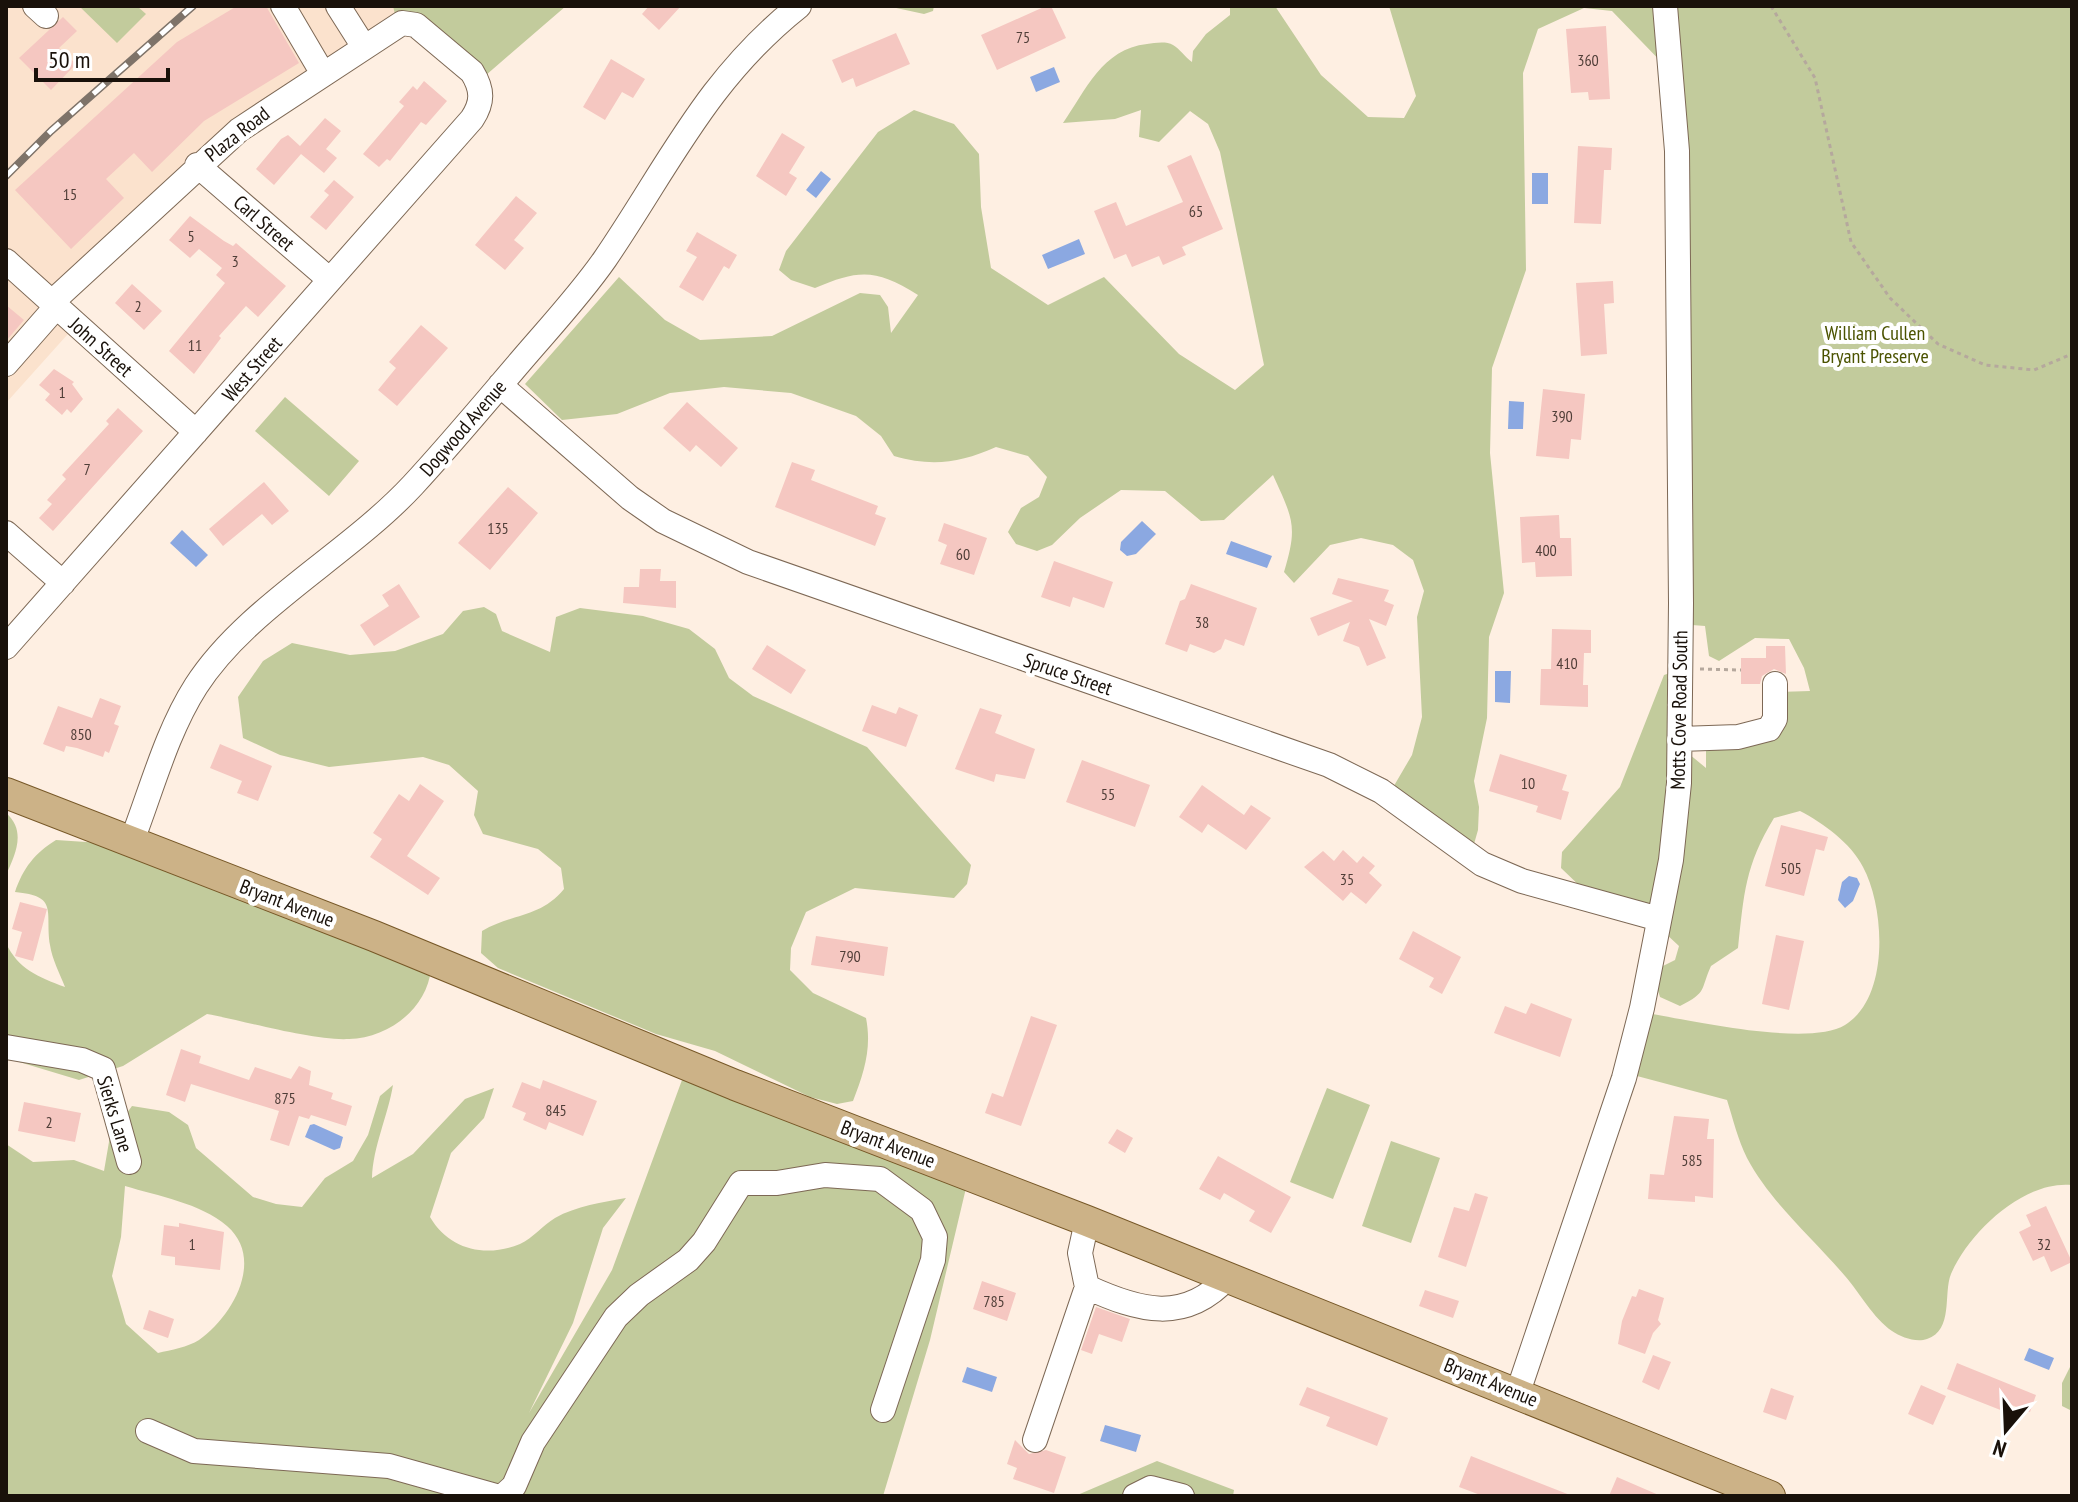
<svg xmlns="http://www.w3.org/2000/svg" width="2078" height="1502" font-family="'PT Sans Narrow',sans-serif">
<style>
.built{fill:#fbe2cd}
.green{fill:#c2cb9c;fill-rule:evenodd}
.water{fill:#8ba8e1}
.building{fill:#f5c7c1}
.lines{fill:none;stroke-linecap:round;stroke-linejoin:round}
.minor-casing{stroke:#7d6855;stroke-width:26}
.major-casing{stroke:#775827;stroke-width:32}
.path{stroke:#b5a89d;stroke-width:3;stroke-dasharray:4 4;stroke-linecap:butt}
.minor{stroke:#fff;stroke-width:24}
.major{stroke:#ccb287;stroke-width:30}
.rail-casing{stroke:#7e7369;stroke-width:8}
.rail{stroke:#fff;stroke-width:5;stroke-dasharray:15;stroke-linecap:butt}
.labels{text-anchor:middle;dominant-baseline:central;stroke-width:8;stroke-linejoin:round;paint-order:stroke}
.number-label{font-size:16px;fill:#503e38}
.street-label{font-size:20px;fill:#19110a;stroke:#fff}
.park-label{font-size:20px;fill:#4b5301;stroke:#fff}
</style>
<rect width="100%" height="100%" fill="#feefe2"/>
<path class="built" d="M6 6H398L402 23 269 108 52 302 76 325 6 403Z"/>
<path class="green" d="M79 6H137L146 14 117 43Z
M393 6H566L478 82 397 23Z
M887 6H934L933 11 924 14Z
M1230 6H1275L1321 75 1368 117 1404 118 1416 96 1389 6H2072V1185C2024 1180 1969 1232 1951 1274 1943 1293 1954 1330 1927 1339 1916 1343 1901 1337 1892 1331 1873 1318 1860 1293 1845 1276 1812 1237 1771 1203 1747 1158 1738 1140 1733 1119 1727 1100L1637 1076 1652 1014C1694 1021 1809 1047 1845 1025 1890 997 1885 908 1863 867 1851 843 1823 823 1800 811L1774 818C1745 866 1744 893 1738 948L1711 966C1700 990 1708 992 1680 1006L1660 997 1654 978 1659 968 1675 960 1679 946 1651 920 1584 890 1561 868 1562 852 1620 787 1664 675 1670 673 1689 754 1706 768V740L1759 733 1775 692 1810 691 1804 668 1789 639 1755 638 1719 661 1709 656 1705 626 1692 625 1671 72 1612 11 1584 8 1538 29 1523 73 1526 270 1492 368 1490 453 1504 593 1489 637 1487 718 1474 781 1479 807 1478 830 1474 844 1388 796 1412 755 1422 717 1417 617 1424 591 1413 560 1393 545 1361 538 1330 545 1294 583 1284 572C1298 526 1293 519 1273 475L1224 520 1201 521 1165 491 1121 490 1080 518 1052 545 1037 551 1016 544 1008 532 1021 508 1039 497 1047 477 1028 456 996 447C960 463 932 467 894 456L881 436 856 416 791 393 724 387 670 393 617 414 562 420 525 384 619 277 665 320 700 340 772 336 860 293 880 295 888 307 891 333 918 295C876 269 860 269 815 288L791 280 779 270 786 251 878 132 914 110 954 124 979 154 981 207 991 268 1048 305 1104 277 1179 354 1235 390 1264 365 1220 152 1208 124 1190 111 1159 142 1139 137 1141 110 1115 119 1063 123C1086 90 1102 49 1147 44 1155 43 1166 41 1173 45 1179 48 1185 57 1192 62L1193 51 1206 34 1230 15Z
M285 397 359 461 329 496 255 431Z
M484 607 496 614 502 631 550 652 556 617 580 608 643 616 689 629 715 649 729 678 753 696 867 747 971 865 967 884 954 898 855 888 806 912 791 948 790 970 813 993 866 1018C872 1048 864 1073 853 1101L837 1104 810 1097 715 1051 656 1034 498 968 481 953 482 931C513 913 540 918 564 889L561 868 538 849 483 834 474 815 478 791 449 765 423 757 329 767 280 755 243 738 238 697 263 661 292 643 350 655 395 651 443 634 463 611Z
M6 813C27 831 15 855 6 875Z
M56 840 101 843 354 938C377 956 402 965 431 969 427 1009 388 1038 349 1039 313 1041 245 1021 207 1014L123 1066 79 1080 6 1058V943C18 969 38 977 65 987 60 974 52 959 50 945 45 911 59 896 15 892 23 868 35 853 56 840Z
M682 1080 966 1188 930 1340 883 1496H6V1144L33 1162 74 1160 104 1171 110 1136 132 1106 169 1112 188 1125 196 1148 253 1197 276 1204 302 1207 325 1178 353 1161 368 1135 380 1096 393 1085C388 1116 373 1146 372 1178L413 1154 465 1099 494 1088 484 1118 451 1153 430 1217C449 1250 486 1258 520 1244 533 1238 543 1225 555 1218 576 1206 603 1202 626 1198L603 1228 573 1323 529 1413 612 1270ZM125 1186C158 1196 200 1203 227 1226 265 1259 233 1316 199 1340 188 1347 171 1350 158 1353L126 1324 112 1276 121 1237Z
M1327 1088 1370 1105 1333 1199 1290 1182Z
M1391 1141 1440 1158 1411 1243 1362 1226Z
M2072 1363V1411L2062 1406V1383Z
M1157 1461 1234 1490 1233 1496H1075Z"/>
<path class="water" d="M1054 67 1060 82 1036 92 1030 77Z
M821 171 831 179 816 198 806 190Z
M1532 173H1548V204H1532Z
M1079 239 1085 254 1048 269 1042 255Z
M1509 401 1524 402 1523 429H1508Z
M1142 521 1156 534 1136 554 1127 556 1120 550 1121 542Z
M182 530 208 555 196 567 170 543Z
M1231 541 1272 556 1267 568 1226 554Z
M1495 671H1511L1510 703 1495 702Z
M1849 876 1857 878 1860 884 1853 901 1845 908 1838 900 1842 882Z
M314 1124 343 1137 340 1148 334 1150 305 1137 310 1125Z
M2029 1348 2054 1358 2049 1370 2024 1360Z
M967 1367 997 1377 992 1392 962 1382Z
M1105 1425 1141 1435 1136 1452 1100 1441Z"/>
<path class="building" d="M237 6H266L299 63 204 121 152 172 134 153 106 179 124 198 71 249 15 190 177 42Z
M649 6H681L659 30 642 14Z
M1046 6H1051L1066 38 997 70 981 35Z
M63 17 77 31 59 48 76 64 51 90 19 58Z
M1606 26 1610 99 1589 100 1588 92 1571 93 1566 29Z
M896 33 910 64 856 87 853 78 842 83 832 60Z
M611 59 645 79 633 98 622 92 605 120 583 107Z
M424 81 447 101 426 125 421 122 390 161 387 159 379 167 363 154 404 106 399 102 413 86 417 90Z
M325 118 341 131 326 149 337 158 324 173 301 154 274 185 256 169 281 139 288 135 300 146Z
M782 133 805 147 789 173 797 178 786 196 756 176Z
M1578 146 1612 148 1611 170H1604L1601 224 1574 223Z
M1191 155 1223 229 1182 247 1186 255 1163 265 1159 256 1132 267 1126 254 1114 259 1094 211 1116 202 1126 226 1183 202 1167 166Z
M334 180 354 197 326 230 310 217 329 195 324 191Z
M516 196 537 213 514 240 524 248 505 270 475 245Z
M190 216 224 241 233 246 236 243 286 286 258 317 246 306 219 336 221 338 194 374 169 351 225 283 216 275 222 268 199 249 190 258 169 240Z
M697 232 737 255 729 269 724 266 703 301 679 287 697 257 686 251Z
M1613 281 1614 303 1604 304 1607 354 1581 356 1576 283Z
M132 284 162 311 144 330 115 303Z
M6 305 24 320 6 341Z
M421 325 448 348 397 406 378 390 396 368 389 362Z
M54 369 74 382 72 384 83 399 71 413 67 409 62 415 45 400 50 394 39 385Z
M1543 389 1585 394 1581 440 1571 439 1569 459 1536 456Z
M687 402 738 448 721 467 696 445 690 452 663 428Z
M118 408 143 431 53 531 39 518 52 504 47 500 66 479 62 475 109 424 106 421Z
M792 462 815 470 811 480 878 506 875 514 886 518 875 546 775 507Z
M264 482 289 511 272 525 262 514 223 546 209 529Z
M508 487 538 513 490 570 458 543Z
M1559 515 1560 538H1571L1572 576 1536 577 1535 562 1522 563 1520 517Z
M944 523 987 538 974 575 940 564 947 545 938 541Z
M1054 561 1113 582 1104 608 1073 597 1070 607 1041 597Z
M640 569H661L660 581H676V608L623 603 624 587H639Z
M1338 578 1389 590 1384 601 1394 605 1386 626 1369 619 1386 658 1367 666 1359 647 1343 641 1350 622 1318 636 1310 618 1353 601 1332 594Z
M399 584 420 617 374 646 360 625 389 606 382 595Z
M1191 584 1257 608 1244 646 1225 639 1221 649 1214 653 1190 644 1187 652 1165 644 1180 601 1185 599Z
M1552 629 1591 630V653H1584L1583 685H1588V707L1540 705 1541 669H1551Z
M767 645 806 670 791 694 752 669Z
M1766 646H1785L1786 674 1774 669 1762 676 1760 684H1741V658H1766Z
M100 698 121 706 114 724 119 726 109 753 105 751 103 757 77 748 66 746 64 752 43 744 58 706 92 718Z
M872 705 896 714 899 707 918 715 906 747 862 731Z
M980 708 1002 715 995 733 1035 749 1025 779 996 774 994 782 955 769Z
M220 744 272 766 258 801 237 793 242 781 210 768Z
M1500 754 1567 775 1562 790 1569 792 1561 820 1536 812 1538 806 1489 791Z
M1082 760 1150 785 1135 827 1066 802Z
M420 784 444 801 407 856 440 878 428 895 370 857 382 839 373 833 399 794 409 801Z
M1202 785 1244 815 1251 805 1271 818 1246 850 1208 824 1202 833 1179 817Z
M1781 825 1828 837 1824 851 1816 849 1804 896 1765 886Z
M1343 850 1357 863 1363 856 1375 866 1369 873 1382 885 1366 904 1351 892 1343 901 1304 867 1323 851 1334 861Z
M20 902 47 909 33 961 15 956 22 932 12 929Z
M1413 931 1461 957 1442 994 1429 987 1434 978 1399 959Z
M1776 935 1804 941 1789 1010 1762 1004Z
M816 936 888 947 884 976 811 965Z
M1531 1003 1572 1019 1560 1057 1494 1033 1505 1006 1526 1014Z
M1031 1016 1057 1025 1021 1126 985 1113 992 1093 1003 1097Z
M181 1049 201 1056 199 1063 249 1080 255 1067 291 1079 299 1066 311 1071 309 1085 333 1093 331 1099 352 1106 346 1126 311 1115 309 1119 299 1116 289 1146 270 1140 279 1111 191 1084 185 1102 166 1095Z
M543 1080 597 1101 583 1136 549 1122 546 1130 523 1120 526 1113 512 1107 522 1082 540 1089Z
M24 1102 81 1113 75 1142 18 1131Z
M1674 1116 1709 1119 1707 1139H1714L1713 1198 1695 1196V1202L1648 1199 1650 1174 1664 1175Z
M1117 1129 1133 1138 1125 1153 1108 1143Z
M1218 1156 1291 1197 1271 1233 1249 1221 1255 1211 1224 1193 1220 1200 1199 1189Z
M1475 1193 1488 1197 1466 1267 1438 1257 1454 1207 1469 1211Z
M2046 1206 2072 1262 2051 1272 2044 1256 2033 1261 2019 1232 2031 1226 2026 1215Z
M179 1223 224 1232 220 1270 175 1265V1257L161 1255 164 1225 179 1227Z
M982 1281 1016 1293 1007 1321 973 1309Z
M1639 1289 1664 1298 1658 1320 1661 1324 1653 1333 1645 1354 1618 1344 1622 1321 1632 1296 1636 1297Z
M1425 1290 1459 1301 1453 1318 1419 1306Z
M1096 1307 1130 1319 1122 1342 1099 1334 1092 1354 1081 1350Z
M149 1310 174 1319 168 1338 143 1329Z
M1653 1355 1671 1362 1659 1390 1642 1382Z
M1957 1363 2036 1395 2030 1412 2006 1403 2003 1411 1947 1389Z
M1921 1385 1946 1396 1933 1425 1908 1414Z
M1307 1387 1388 1418 1377 1446 1326 1426 1330 1417 1299 1405Z
M1771 1388 1794 1396 1786 1420 1763 1412Z
M1015 1440 1029 1454 1046 1450 1066 1457 1054 1493 1013 1479 1017 1468 1007 1464Z
M1471 1456 1570 1495V1496H1483L1459 1487Z
M1617 1477 1661 1496H1609Z"/>
<g class="lines">
<g class="minor-casing">
<path id="minor" d="M35 6 46 16
M283 6 323 74
M338 6 364 47
M197 165 330 280
M6 261 196 432
M6 364 56 307
M500 385 630 498 663 521 748 562 1329 765 1381 791 1482 864 1522 881 1659 919
M6 533 63 583
M6 647 472 119C483 102 483 90 472 72L416 25 402 23 239 130 51 303
M1680 739 1738 737 1769 729 1775 719V684
M131 843C151 792 166 733 196 686 246 608 348 555 413 485 450 445 485 403 520 362 549 328 580 295 605 259 669 165 707 79 799 6
M6 1047 82 1060 103 1069 129 1162
M1087 1287C1139 1311 1185 1324 1228 1277
M1518 1392 1624 1078 1642 1008 1671 860 1679 783 1681 603 1677 151 1665 6
M148 1431 194 1451 389 1466 496 1496
M1035 1440 1087 1287 1080 1253 1087 1221
M503 1496 514 1486 533 1442 616 1317 639 1295 688 1260 704 1242 741 1183H777L825 1175 880 1179 922 1210 935 1237 933 1260 883 1410
M1135 1496 1151 1488 1182 1496"/>
</g>
<g class="major-casing">
<path id="major" d="M6 793 374 936 735 1085 1087 1221 1770 1496"/>
</g>
<path class="path" d="M1771 6 1815 78 1851 242 1890 298 1938 344 1985 365 2034 370 2072 354
M1700 669 1741 670"/>
<use href="#minor" class="minor"/>
<use href="#major" class="major"/>
<g class="rail-casing">
<path id="rail" d="M6 176 51 131 193 6"/>
</g>
<use href="#rail" class="rail"/>
</g>
<g class="labels">
<g class="number-label">
<text x="1023" y="37">75</text>
<text x="1588" y="60">360</text>
<text x="70" y="194">15</text>
<text x="1196" y="211">65</text>
<text x="191" y="236">5</text>
<text x="235" y="261">3</text>
<text x="138" y="306">2</text>
<text x="195" y="345">11</text>
<text x="62" y="392">1</text>
<text x="1562" y="416">390</text>
<text x="87" y="469">7</text>
<text x="498" y="528">135</text>
<text x="1546" y="550">400</text>
<text x="963" y="554">60</text>
<text x="1202" y="622">38</text>
<text x="1567" y="663">410</text>
<text x="81" y="734">850</text>
<text x="1528" y="783">10</text>
<text x="1108" y="794">55</text>
<text x="1791" y="868">505</text>
<text x="1347" y="879">35</text>
<text x="850" y="956">790</text>
<text x="285" y="1098">875</text>
<text x="556" y="1110">845</text>
<text x="49" y="1122">2</text>
<text x="1692" y="1160">585</text>
<text x="192" y="1244">1</text>
<text x="2044" y="1244">32</text>
<text x="994" y="1301">785</text>
</g>
<g class="street-label">
<text transform="translate(237 134) rotate(-38)">Plaza Road</text>
<text transform="translate(264 223) rotate(41)">Carl Street</text>
<text transform="translate(101 347) rotate(42)">John Street</text>
<text transform="translate(252 369) rotate(-49)">West Street</text>
<text transform="translate(463 428) rotate(-49)">Dogwood Avenue</text>
<text transform="translate(1068 674) rotate(19)">Spruce Street</text>
<text transform="translate(1679 710) rotate(-89)">Motts Cove Road South</text>
<text transform="translate(287 903) rotate(21)">Bryant Avenue</text>
<text transform="translate(115 1114) rotate(73)">Sierks Lane</text>
<text transform="translate(888 1144) rotate(21)">Bryant Avenue</text>
<text transform="translate(1491 1382) rotate(22)">Bryant Avenue</text>
</g>
<g class="park-label">
<text x="1875" y="333">William Cullen<tspan x="1875" dy="23">Bryant Preserve</tspan></text>
</g>
</g>
<rect width="2078" height="1502" fill="none" stroke="#19110a" stroke-width="16"/>
<g transform="translate(2006 1430) rotate(199)" stroke="#ffffff" stroke-width="6" paint-order="stroke">
<path d="M0-6L14 30L0 20L-14 30Z" fill="#19110a"/>
<text y="-12" font-size="22" font-weight="bold" text-anchor="middle" fill="#19110a">N</text>
</g>
<path d="M36 68v12h132v-12" fill="none" stroke="#19110a" stroke-width="4"/>
<text x="48" y="68" font-size="24" fill="#19110a" stroke="#ffffff" stroke-width="6" paint-order="stroke">50 m</text>
</svg>
